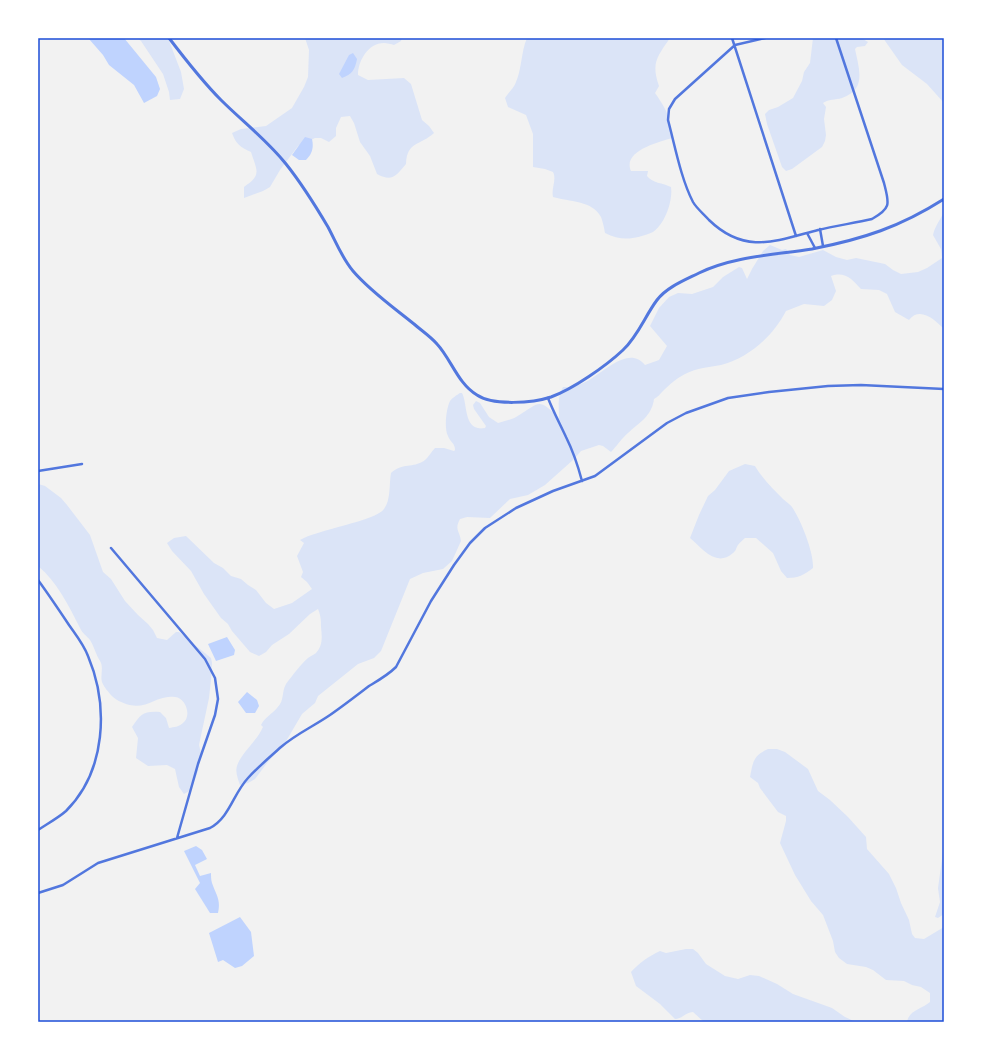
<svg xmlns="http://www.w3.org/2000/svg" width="982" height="1060" font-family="Arial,sans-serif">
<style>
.green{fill:#dbe4f7}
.water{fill:#bfd3fe}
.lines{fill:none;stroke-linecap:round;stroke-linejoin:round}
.minor{stroke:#5277de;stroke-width:2.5}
.tertiary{stroke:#5277de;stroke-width:3}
.neatline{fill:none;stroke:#1d4ed8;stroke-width:1.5}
</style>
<rect width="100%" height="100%" fill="#f2f2f2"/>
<path class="green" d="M137 38H168L181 72 184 89 180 99 170 100 169 92 163 74 141 41Z
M305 38H402L401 41 394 45C391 44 387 43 384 43 368 43 358 61 358 75L368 80 404 78 411 84 422 120 429 126 434 133C420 146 407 141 406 164 396 176 392 182 377 174L370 156 360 142 354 123 350 116 341 117 336 128V136L329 142 321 138H315L298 146 280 170 270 187 263 191 244 198V187C262 175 257 171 251 152 240 147 236 144 232 133L241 129 266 126 292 108 304 87 308 77 309 50Z
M527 38H670C657 57 651 63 659 86L655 93C667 110 670 117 672 138 659 142 622 151 631 171H648L647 176C652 183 663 183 671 187 673 201 665 224 653 232 636 239 622 242 605 233 604 228 603 222 601 217 592 200 569 202 553 197 551 188 557 180 553 172L545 169 533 167V134L526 115 508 107 505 98C508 93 514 88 516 82 522 68 521 52 527 38Z
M813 38 863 39 868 42 865 46 857 47 855 49C859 69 867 89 842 98 835 100 829 99 823 103L826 107 824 119 826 135 825 141 822 147 792 169 786 171 782 167 767 124 765 114 769 110 778 107 793 98 802 81 804 72 810 63Z
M883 38H944V103L927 84 902 65Z
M944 212V329C935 320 920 306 909 320L895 312 887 294 879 290 861 289C852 279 845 271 831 276L836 291 832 300 824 306 804 304 786 311C773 336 749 358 721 365 709 367 697 368 685 374 677 378 669 385 663 391 660 394 658 397 654 399 652 416 639 423 628 433 621 439 617 446 611 452L603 446 599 445 581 451 573 460 545 485 528 495 510 499 490 518 467 517 460 519C454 530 460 531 461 541L452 561 443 569 423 573 410 579 381 651 374 658 358 664 318 696 315 703 302 714 285 743 267 763 255 779 248 783 240 785C238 779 235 772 237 766 241 753 257 741 263 727L261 725C265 717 271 715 277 708 285 700 281 693 286 684 292 676 301 664 308 658 310 656 314 655 316 653 323 645 322 637 321 627 321 621 321 616 318 609L310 614 289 634 272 645 266 652 259 656 250 652 232 631 228 624 221 618 204 594 191 571 172 551 167 543 174 538 186 536 214 563 223 568 231 576 241 579 248 585 256 590 266 603 274 609 292 603 312 589 307 582 301 577 303 572 297 556 304 543 300 540C316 530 376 521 384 509 391 500 389 484 391 473 402 463 410 468 422 462 427 460 431 452 435 448H444L454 451 455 450C455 443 450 442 448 436 444 429 446 409 450 401 452 398 457 395 460 393H462C468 404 463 432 485 428L486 426 474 409 473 405 476 401 480 403 489 417 498 423C504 421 511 420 516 417 540 403 537 396 559 418 559 407 557 398 563 387H574L581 384C586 382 591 379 595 376 609 367 631 347 645 365L659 360 667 346 650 326 659 308 669 297 678 293 692 294 713 287 723 277 739 267 742 268 747 279 752 269 763 251 770 245 782 250 786 249 790 255 799 257 823 250 836 257 847 260 856 258 885 264 893 270 901 274 918 272 927 268 942 258 941 249 933 235C935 226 940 220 944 212Z
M745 464 755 466C762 478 773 489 783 499 786 502 790 504 792 507 801 520 814 553 813 568 804 575 798 578 787 578L781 571 773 553 756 538H745C743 540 740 542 738 545 736 548 736 551 733 553 716 568 702 548 690 538L699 515 708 496 715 490 729 471Z
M38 484 45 486 61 498 67 505 90 535 103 572 111 579 125 601 138 615 148 624 153 630 157 638 167 640 176 632H179L211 658 212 663 211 680 209 698 199 745 201 753 198 771 191 790 184 794 179 787 175 769 167 765 148 766 136 758 138 738 132 727C141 714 143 711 160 712L166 718 169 728C174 727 179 727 183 723 192 716 186 698 175 697 157 694 147 711 126 704 121 702 116 700 113 697 109 693 104 687 102 682 100 676 104 667 100 661 96 655 94 646 90 640 87 636 82 633 80 628 69 606 57 582 38 566Z
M768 749H777L785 752 808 769 818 791 830 800 848 817 866 837 867 849 889 874 896 888 901 903 909 920 912 934 915 938 924 939 944 927V1022H907C909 1010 922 1009 930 1002V993L921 987 912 985 904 981 886 980 873 970 866 967 847 964 839 958 835 952 833 941 823 915 811 901 795 875 780 843 786 821V816L778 812 760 788 758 783 750 777C753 762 753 756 768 749Z
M944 834V914L938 918 935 917 940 902 938 888 943 852V838Z
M686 949H693L698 953 706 964 725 976 738 979 750 975 759 976 777 984 793 994 832 1008 845 1017 856 1022H704L693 1012C686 1012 682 1019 675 1019L660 1004 636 986 631 972C639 963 649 956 660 951L666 953Z"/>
<path class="water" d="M90 38H124L156 77 160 89 157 96 144 103 134 85 109 65 103 55 89 39Z
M353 53 357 59C355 70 352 74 342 78L339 74 349 55Z
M305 137 312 139C314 148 312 154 306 160H299L292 155Z
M227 637 235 650 234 655 216 661 208 644Z
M247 692 257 700 259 706 255 713H246L238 702Z
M196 846 202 850 207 859 195 865 200 876 211 873C211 876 211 880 212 883 216 895 221 899 218 913H210L195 889 200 883 184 851Z
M240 917 251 932 254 956 242 966 235 968 223 960 218 962 209 933Z"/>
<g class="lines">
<path class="minor" d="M732 38 796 236
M765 38 735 45 675 99 669 109 668 120C675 146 681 179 693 202 697 209 704 214 709 220 745 255 776 241 818 230 835 226 854 223 872 219 892 208 889 203 884 183L836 38
M820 229 823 246
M807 233 815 248
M548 398C553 411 560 424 566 437 573 451 578 466 582 481
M38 471 82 464
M111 548 205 659 215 678 218 699 215 715 198 764 177 838
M38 580C49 595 59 610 69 625 76 635 84 645 88 656 109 706 106 771 66 811 58 818 47 824 38 830
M38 893 63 885 98 863 210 828C230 817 233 794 248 778 258 767 270 757 281 747 296 734 314 726 330 715 343 706 356 696 369 686 379 680 388 675 396 667L431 601 454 565 470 543 485 528 516 508 553 491 595 476 667 423 686 413 728 398 769 392 828 386 861 385 944 389"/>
<path class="tertiary" d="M169 38C185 59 202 81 221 100 242 121 267 140 286 164 302 184 315 205 328 227 336 242 342 258 353 271 370 291 393 307 414 324 422 331 430 336 437 344 451 359 458 384 477 395 493 406 533 403 551 397 573 389 606 366 623 350 638 336 645 316 657 300 667 287 685 280 699 273 734 256 775 255 812 249 863 239 900 227 944 199"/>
</g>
<rect width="982" height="1060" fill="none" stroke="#ffffff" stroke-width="78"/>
<rect x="39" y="39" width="904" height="982" class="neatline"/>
</svg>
